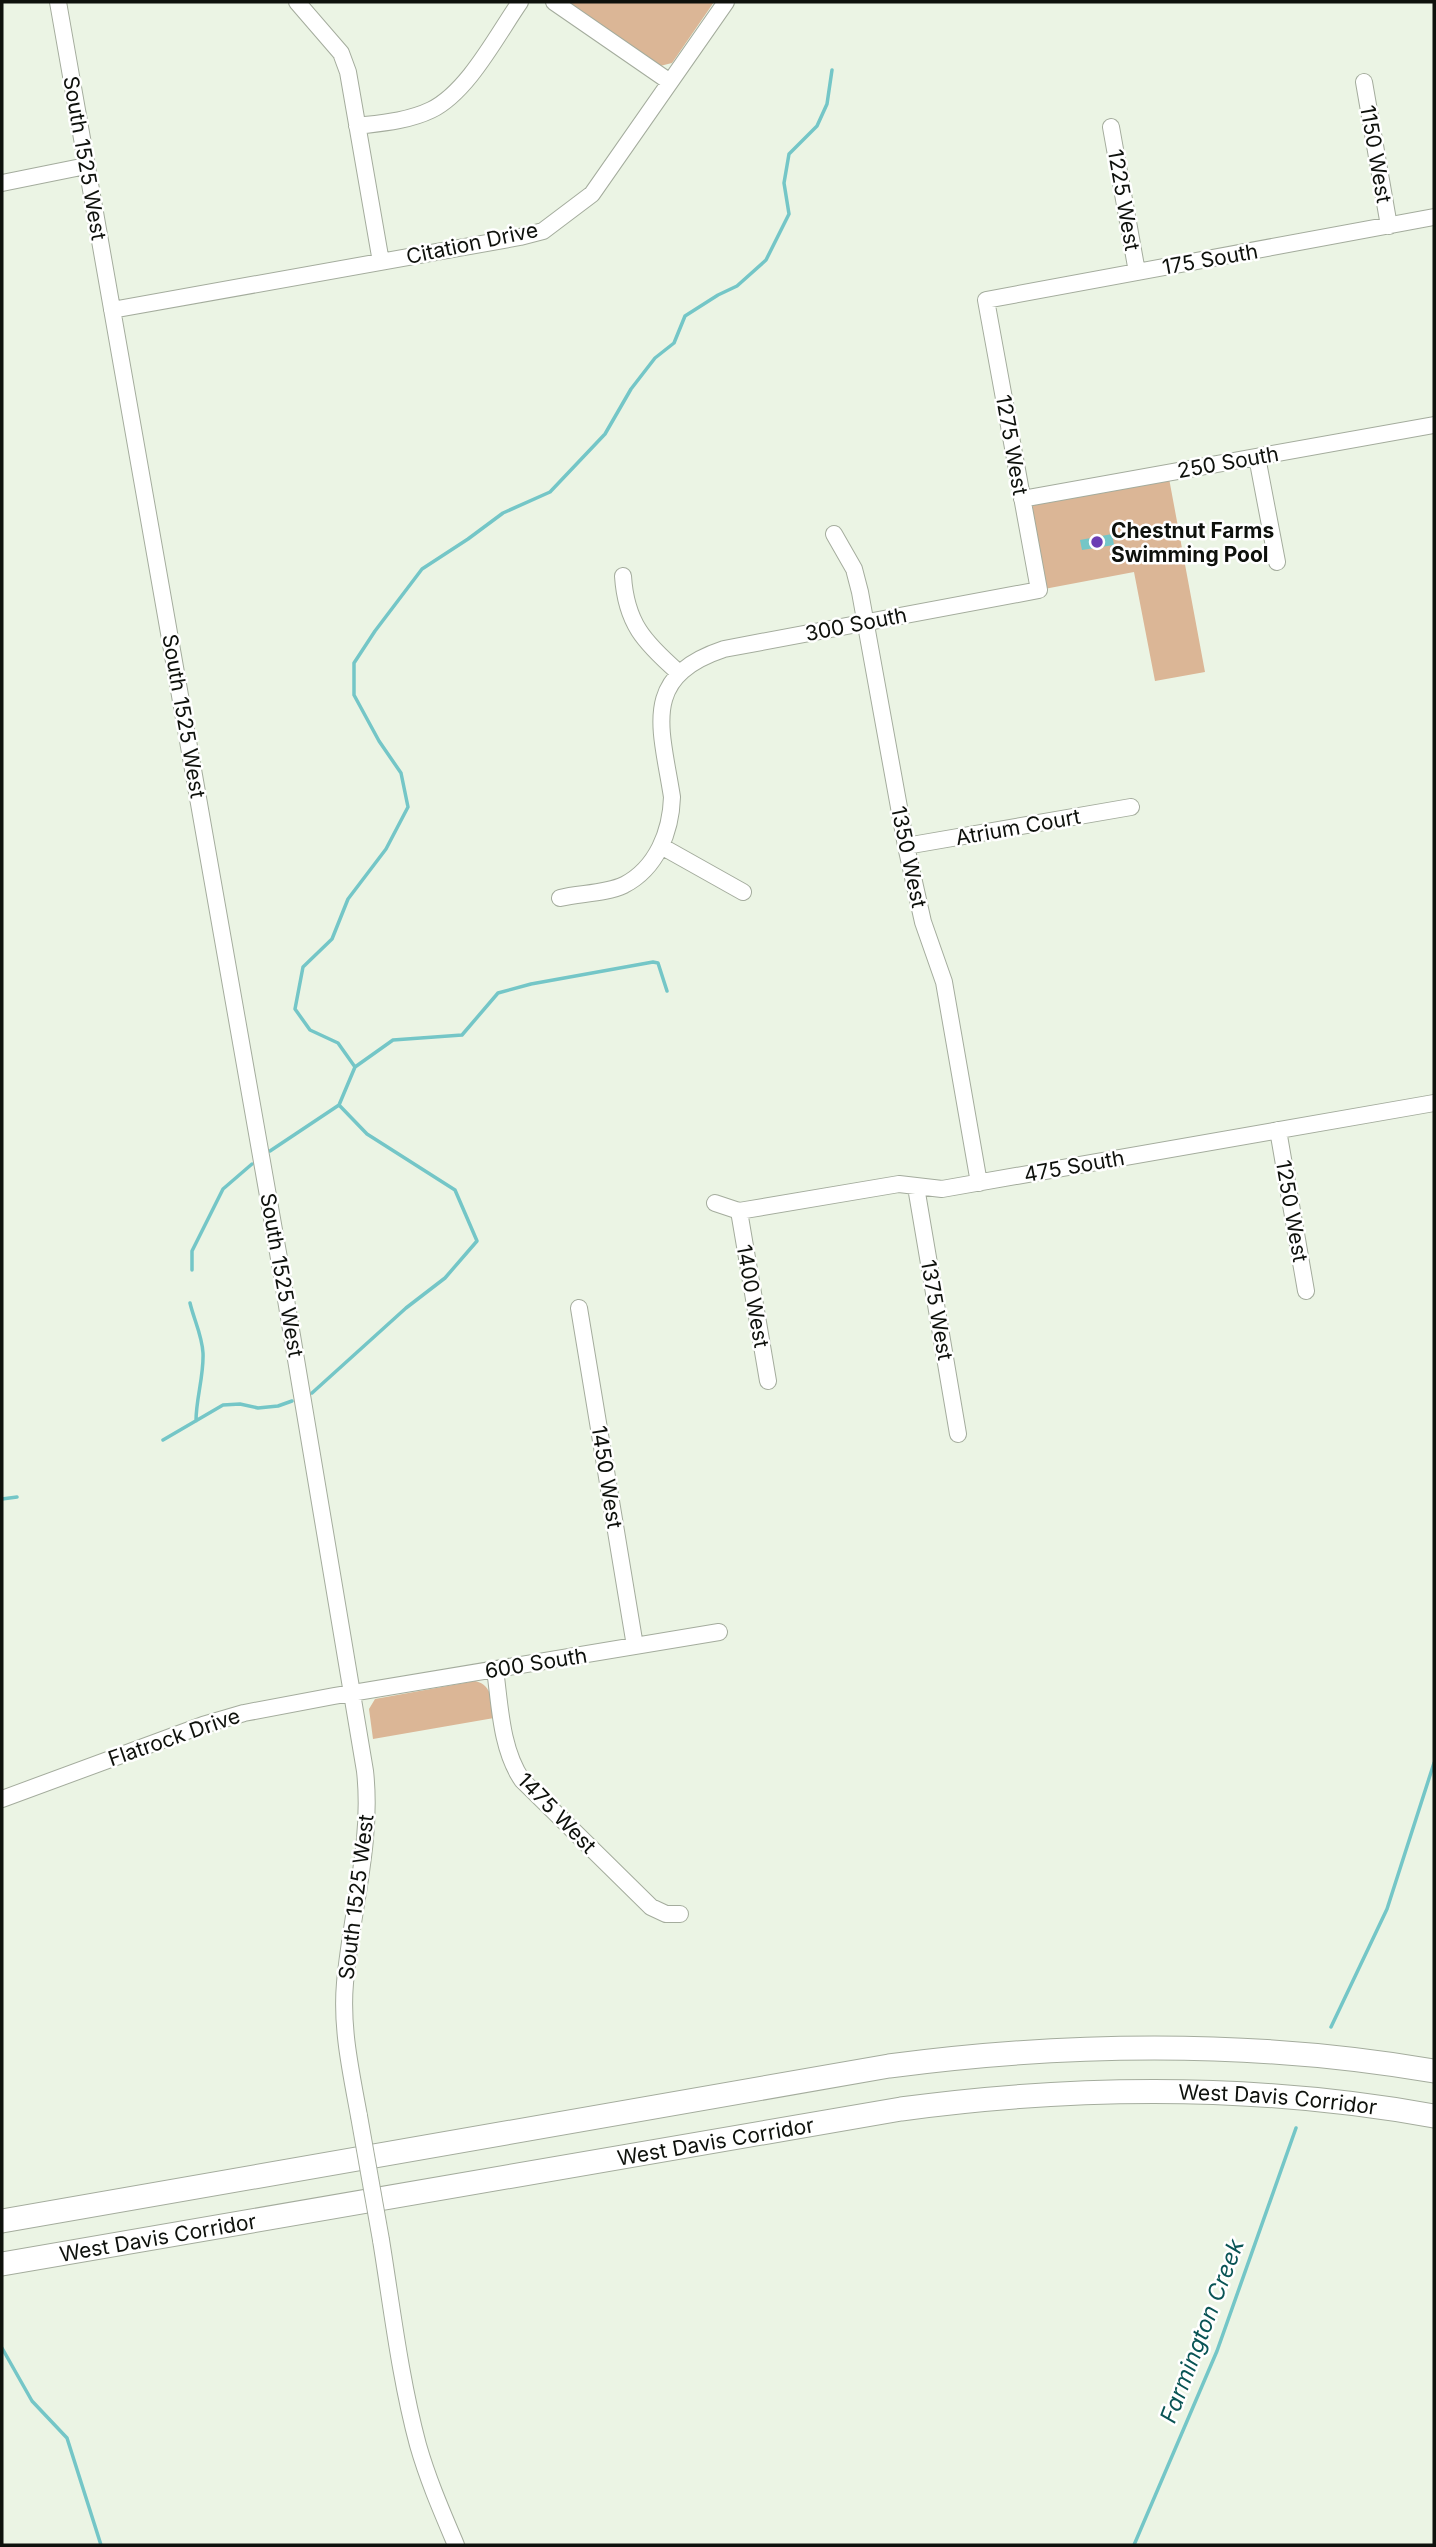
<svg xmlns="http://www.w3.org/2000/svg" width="1436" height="2547" font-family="Inter,sans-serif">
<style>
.green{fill:#dbb696}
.water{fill:#74c6c7}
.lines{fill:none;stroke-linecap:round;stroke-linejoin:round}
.stream{stroke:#74c6c7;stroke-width:3.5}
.minor-casing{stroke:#a4ac9d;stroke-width:18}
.highway-casing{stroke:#a4ac9d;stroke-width:25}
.minor{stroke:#fff;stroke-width:16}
.highway{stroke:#fff;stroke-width:23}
.minor-bridge-casing{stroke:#a4ac9d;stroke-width:18;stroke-linecap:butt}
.minor-bridge{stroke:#fff;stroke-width:16}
.poi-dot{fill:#6b3db4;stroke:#fff;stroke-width:2.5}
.labels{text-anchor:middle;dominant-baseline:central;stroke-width:5;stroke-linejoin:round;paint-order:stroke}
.street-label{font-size:21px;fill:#0e110c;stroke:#fff}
.poi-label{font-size:21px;font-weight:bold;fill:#0e110c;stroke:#fff;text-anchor:start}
.water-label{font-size:23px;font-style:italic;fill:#095455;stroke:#fff}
</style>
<rect width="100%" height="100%" fill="#ebf4e4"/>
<path class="green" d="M563 2H714L672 63 656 67Z
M1168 473 1205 672 1155 681 1134 572 1039 590 1022 499Z
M475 1681C493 1685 492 1703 494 1718L373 1739 369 1709 375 1699Z"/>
<path class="water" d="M1112 534 1114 545 1082 550 1080 540Z"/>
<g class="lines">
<path class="stream" d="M355 1067 393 1040 462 1035 498 993 531 984 653 962 658 963 667 991
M270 1151 339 1105 355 1067 338 1043 310 1030 295 1009 303 967 332 939 348 899 386 849 408 807 401 773 379 741 354 695V663L375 631 422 569 468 539 503 513 550 492 605 434 631 389 655 358 674 343 685 316 718 295 737 286 766 260 789 214 784 183 789 154 817 126 827 104 832 70
M192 1270V1251L223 1189 252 1164
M190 1303C194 1320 202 1335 203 1353 204 1376 196 1398 196 1421
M312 1393 406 1308 445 1278 477 1241 455 1190 367 1134 339 1105
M163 1440 223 1405 240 1404 258 1408 278 1406 292 1401
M2 1499 17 1497
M1331 2027 1387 1909 1434 1763
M2 2348 32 2401 67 2438 101 2545
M1134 2545 1217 2351 1296 2128"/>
<g class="minor-casing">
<path id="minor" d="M58 2 280 1264 365 1771C373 1842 351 1913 345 1983 341 2028 351 2072 359 2116
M297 2 341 53 348 72 381 262
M554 2 670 82
M1364 82 1389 226
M357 126C382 123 408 121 431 110 468 92 497 35 520 2
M1111 127 1137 272
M2 183 86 166
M112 310 520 237 543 231 592 194 726 2
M1257 457 1277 562
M1022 499 1434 425
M834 534 854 569 860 592 906 846 923 922 944 982 979 1183
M623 576C626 623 644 642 678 672
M661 846 743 892
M906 846 1131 807
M560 898C580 893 605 894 624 885 657 868 671 831 672 797 661 727 640 677 724 649L1039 590 986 300 1434 217
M1278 1130 1306 1291
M916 1187 958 1434
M715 1203 739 1211 899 1184 942 1189 1434 1103
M739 1211 768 1381
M579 1308 635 1646
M495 1669C500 1706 501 1749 522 1780L651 1907 666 1914H680
M2 1799 203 1725 244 1713 334 1696 719 1632
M381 2240C392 2308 400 2378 418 2445 428 2480 442 2512 456 2545"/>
</g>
<g class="highway-casing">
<g id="highway">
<path d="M2 2221 889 2066C1071 2042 1253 2040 1434 2071"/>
<path id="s1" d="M2 2264 901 2109C1079 2085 1257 2084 1434 2116"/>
</g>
</g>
<use href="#minor" class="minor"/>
<use href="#highway" class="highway"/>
<g class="minor-bridge-casing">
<path id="minor-bridge" d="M359 2116 381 2240"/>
</g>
<use href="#minor-bridge" class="minor-bridge"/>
</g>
<circle class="poi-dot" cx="1097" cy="542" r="7"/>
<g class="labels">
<g class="street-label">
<text transform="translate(1376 154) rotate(80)">1150 West</text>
<text transform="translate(85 158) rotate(80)">South 1525 West</text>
<text transform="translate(1124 200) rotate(80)">1225 West</text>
<text transform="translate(472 243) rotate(-12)">Citation Drive</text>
<text transform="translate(1210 259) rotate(-10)">175 South</text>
<text transform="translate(1012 445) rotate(80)">1275 West</text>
<text transform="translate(1228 462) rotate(-10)">250 South</text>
<text transform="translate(856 624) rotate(-11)">300 South</text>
<text transform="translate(184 716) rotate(80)">South 1525 West</text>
<text transform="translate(1018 827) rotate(-10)">Atrium Court</text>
<text transform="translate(909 857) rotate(78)">1350 West</text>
<text transform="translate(1074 1166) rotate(-10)">475 South</text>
<text transform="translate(1292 1211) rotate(80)">1250 West</text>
<text transform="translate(282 1275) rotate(80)">South 1525 West</text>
<text transform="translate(753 1296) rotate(80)">1400 West</text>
<text transform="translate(937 1310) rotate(80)">1375 West</text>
<text transform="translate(607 1477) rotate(81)">1450 West</text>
<text transform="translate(536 1663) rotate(-9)">600 South</text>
<text transform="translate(174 1737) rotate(-19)">Flatrock Drive</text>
<text transform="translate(557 1813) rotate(46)">1475 West</text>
<text transform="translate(356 1897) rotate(-83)">South 1525 West</text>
<text stroke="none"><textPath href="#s1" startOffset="1290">West Davis Corridor</textPath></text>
<text stroke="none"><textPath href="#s1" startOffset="724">West Davis Corridor</textPath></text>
<text stroke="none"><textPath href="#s1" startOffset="158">West Davis Corridor</textPath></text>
</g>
<g class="poi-label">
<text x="1111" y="530">Chestnut Farms<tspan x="1111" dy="24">Swimming Pool</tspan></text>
</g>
<g class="water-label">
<text transform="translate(1202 2331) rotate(-69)">Farmington Creek</text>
</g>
</g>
<rect width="1436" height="2547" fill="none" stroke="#0e110c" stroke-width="7"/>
</svg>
